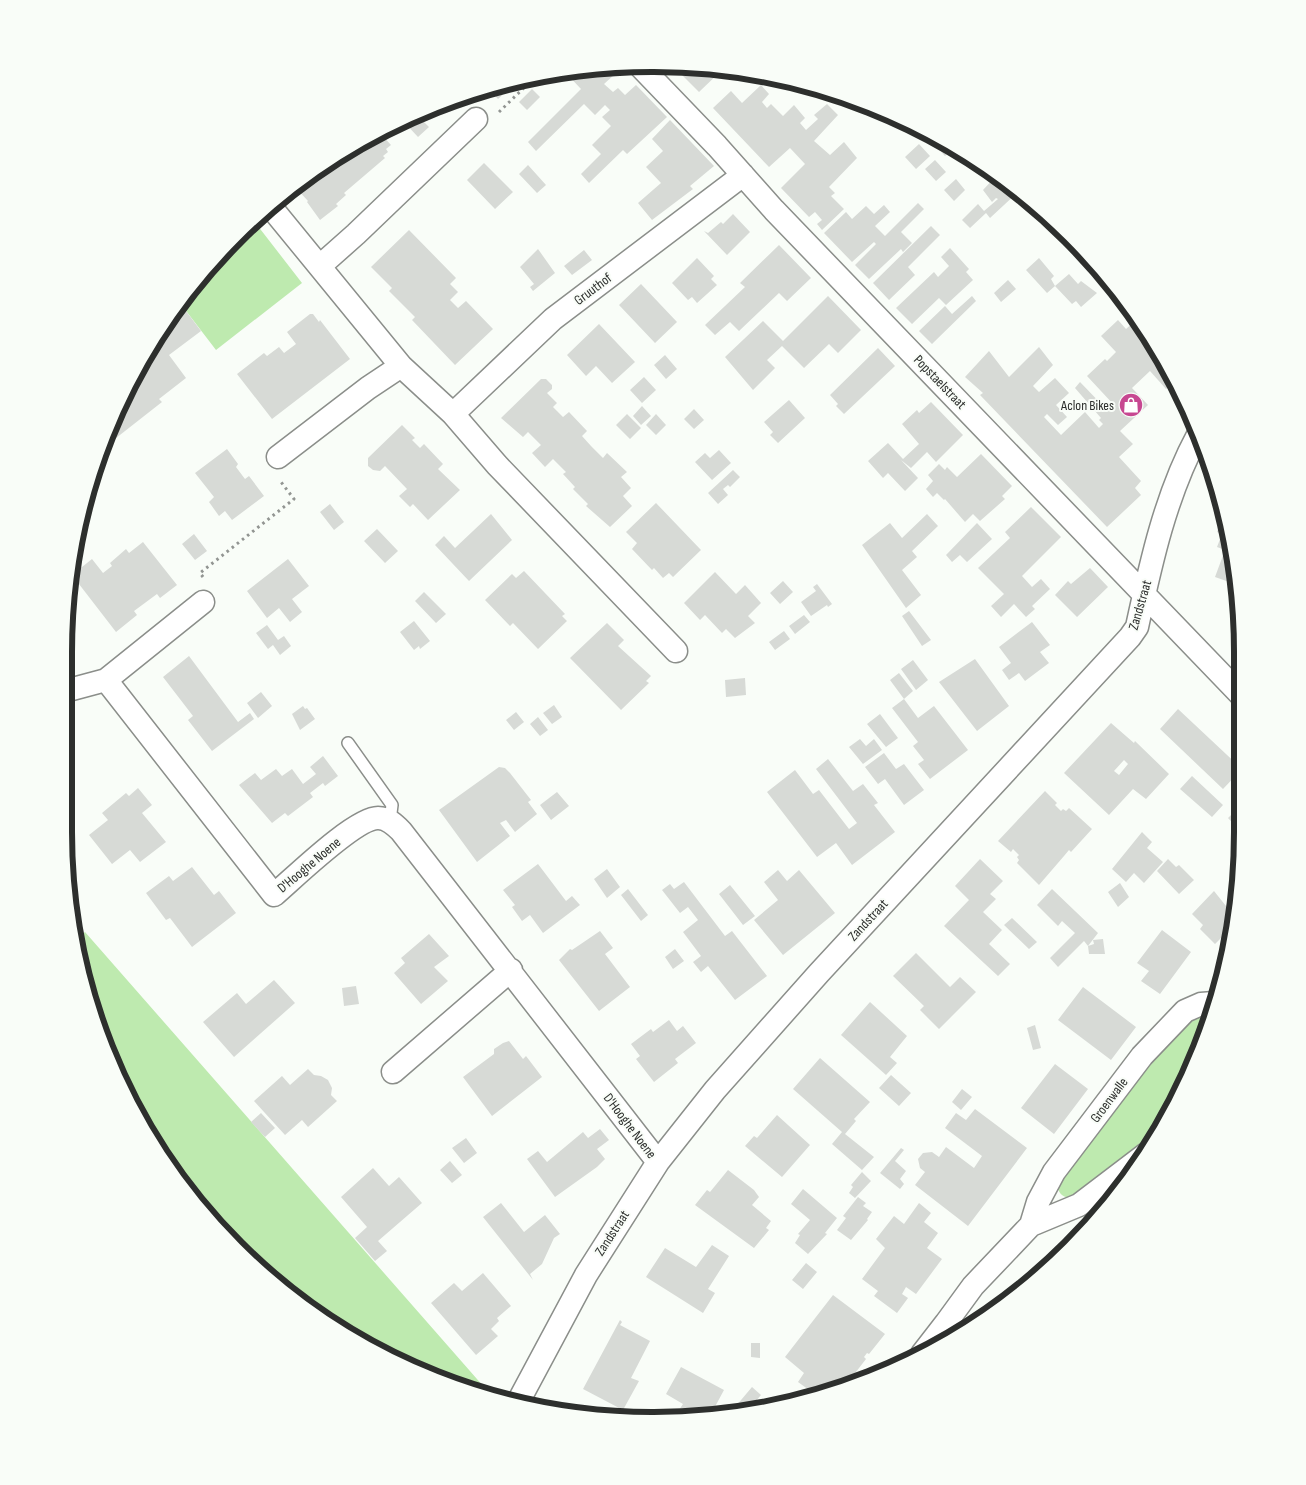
<svg xmlns="http://www.w3.org/2000/svg" width="1306" height="1485" font-family="'Sofia Sans Condensed',sans-serif">
<style>
.green{fill:#beeaaf}
.building{fill:#d7dad6;fill-rule:evenodd}
.lines{fill:none;stroke-linecap:round;stroke-linejoin:round}
.service-casing{stroke:#8b8e8a;stroke-width:14}
.minor-casing{stroke:#8b8e8a;stroke-width:25}
.path{stroke:#929592;stroke-width:3;stroke-dasharray:2.5 4;stroke-linecap:butt}
.service{stroke:#fff;stroke-width:11}
.minor{stroke:#fff;stroke-width:22}
.labels{text-anchor:middle;dominant-baseline:central;stroke-width:4;stroke-linejoin:round;paint-order:stroke}
.street-label{font-size:14px;fill:#2d2f2d;stroke:#f9fdf8}
.poi-label{font-size:14px;fill:#2d2f2d;stroke:#f9fdf8;text-anchor:end}
.rim{fill:none;stroke:#2d2f2d;stroke-width:6}
</style>
<rect width="100%" height="100%" fill="#f9fdf8"/>
<path class="green" d="M254 221 302 283 216 350 180 303Z
M85 932 491 1395V1396L427 1376 295 1300 210 1220 125 1093 84 984 78 938Z
M1211 1011 1198 1057 1157 1134 1081 1192 1069 1198C1060 1196 1057 1191 1058 1182L1155 1054 1192 1017Z"/>
<path class="building" d="M692 65 722 70 699 92 682 75Z
M608 68 615 74 604 84 613 92 618 88 625 95 636 85 667 117 627 154 623 150 589 183 581 174 601 154 592 145 611 126 602 117 610 110 605 105 595 115 584 104 536 151 528 142 581 89 565 72Z
M511 84 512 86 498 99 489 89Z
M761 85 769 94 762 102 767 108 771 104 783 116 794 105 805 118 800 123 806 130 818 119 814 115 827 104 838 115 814 141 830 155 844 142 857 158 829 187 835 193 831 196 844 209 822 230 817 224 822 220 815 212 809 217 781 188 805 164 790 148 769 167 713 108 731 91 742 103Z
M532 89 540 97 527 110 519 102Z
M437 107 423 121 429 127 418 137 404 122Z
M670 120 714 166 690 186 693 189 652 220 638 203 661 183 646 167 663 151 652 139Z
M380 133 391 145 386 149 388 152 383 156 385 158 344 193 346 195 336 204 338 206 320 220 307 202 308 201 296 188 359 143Z
M940 141 953 149 945 156 935 145Z
M919 144 930 156 916 169 905 157Z
M935 160 946 172 936 181 925 169Z
M484 163 513 192 495 209 467 180Z
M528 165 546 185 537 193 519 174Z
M996 176 1018 192 990 218 986 213 970 228 962 220 978 204 984 211 998 199 996 198 992 202 983 190Z
M956 179 965 190 954 201 944 190Z
M292 190 297 197 288 204 282 197Z
M918 203 924 209 901 232 912 243 903 252 901 249 869 279 855 265 876 244 874 242 852 262 824 233 846 212 852 219 866 206 874 214 884 205 890 212 875 226 885 236Z
M733 214 750 232 727 255 704 231 708 233 721 222 723 224Z
M931 226 940 235 908 267 915 275 889 300 873 283Z
M409 230 456 278 450 284 458 292 450 300 458 308 466 301 493 329 455 365 412 320 415 317 389 291 392 288 371 267Z
M779 245 811 278 787 301 779 293 739 331 730 322 715 335 705 325 745 287 740 283Z
M950 248 969 269 966 272 973 280 946 305 939 298 912 324 896 308 934 272 938 277 949 266 941 257Z
M538 249 555 273 533 291 530 287 534 284 520 267Z
M584 250 592 260 572 275 564 266Z
M697 258 714 276 711 279 717 285 697 303 692 297 688 300 672 283Z
M1039 258 1054 276 1051 279 1055 286 1047 293 1026 270Z
M1069 274 1078 284 1081 281 1097 293 1081 307 1076 301 1072 304 1055 286Z
M1008 280 1016 289 1001 302 994 293Z
M641 284 677 322 655 343 619 305Z
M828 296 861 330 838 353 829 344 804 368 782 346 767 360 775 368 753 390 725 357 763 321 783 341Z
M972 296 976 301 932 344 919 331 945 306 952 314Z
M180 303 201 331 169 355 186 378 159 399 162 402 111 442 107 437 143 359Z
M310 314H313L319 322 320 320 350 359 272 419 237 374 264 353 267 356 279 347 284 353 296 344 287 332Z
M1118 320 1126 329 1136 320 1163 359 1174 382 1166 389 1150 371 1132 388 1148 405 1120 431 1133 444 1119 457 1141 481 1135 488 1141 495 1107 527 980 395 983 393 965 377 989 351 1009 377 1039 347 1053 365 1033 386 1039 392 1031 399 1055 378 1069 393 1056 405 1067 417 1058 425 1047 414 1044 417 1061 435 1085 412 1099 428 1103 424 1099 420 1101 418 1075 388 1080 382 1108 411 1114 405 1087 376 1105 359 1107 361 1116 352 1101 336Z
M599 324 635 362 612 383 596 366 586 376 567 355Z
M878 348 895 366 844 414 836 406 838 404 830 395Z
M665 355 677 369 666 379 654 365Z
M644 377 656 390 642 403 630 390Z
M541 379H546L552 385V389L547 393 557 403 553 407 563 417 569 412 587 431 582 436 591 446 603 458 607 453 627 472 621 477 631 488 623 496 632 506 610 527 586 506 588 504 573 489 575 487 563 474 566 472 553 459 545 467 532 453 541 445 528 432 523 437 501 418Z
M789 400 805 418 778 443 770 435 773 432 764 422Z
M931 402 963 435 936 462 927 452 911 468 901 460 918 478 905 491 888 473 883 478 868 461 888 443 903 459 919 444 902 424 917 410 919 413Z
M642 406 651 416 641 425 633 416Z
M694 409 704 420 694 429 684 419Z
M627 414 641 428 630 439 616 425Z
M656 414 666 425 656 435 646 425Z
M402 425 415 438 412 440 420 448 424 444 443 464 438 469 460 490 428 520 413 504 410 507 399 496 407 489 385 466 380 471 373 470 368 466V458Z
M227 449 238 464 236 467 245 479 249 476 264 496 232 520 225 511 219 516 209 502 214 497 195 473Z
M719 450 731 463 712 480 695 462 705 453 710 458Z
M981 454 1012 486 1002 496 1005 499 980 521 973 514 965 522 945 499 944 500 937 493 933 497 926 489 933 481 928 475 939 464 945 470 947 467 957 477Z
M733 470 740 477 730 487 728 485 723 489 728 495 718 504 708 493Z
M656 503 701 550 673 577 669 573 663 578 654 568 652 570 632 549 637 543 626 532Z
M330 504 344 522 334 530 320 512Z
M1031 507 1061 537 1022 576 1032 587 1041 579 1050 589 1032 606 1035 609 1026 617 1014 604 1001 617 991 606 1004 594 978 568 1010 538 1005 532Z
M491 514 512 540 469 581 435 545 444 536 455 548Z
M927 514 938 526 912 551 917 557 902 570 921 595 906 608 862 545 890 523 902 538Z
M1222 519 1225 535 1235 584 1215 577 1225 550 1217 547 1222 534 1217 532Z
M977 523 992 539 967 562 960 555 952 562 946 555Z
M377 529 398 551 385 563 364 541Z
M194 534 207 551 195 560 182 544Z
M143 542 177 585 160 598 157 594 134 611 137 615 116 632 72 575 92 559 103 573 112 566 110 563 126 549 129 553Z
M288 559 309 586 292 599 302 612 290 622 279 608 267 618 247 591Z
M1090 568 1108 587 1077 617 1055 595 1068 581 1071 584Z
M524 571 565 614 562 616 567 621 538 649 513 623 510 626 485 600 512 574 516 578Z
M715 572 736 594 745 585 761 603 748 616 755 623 735 638 726 629 722 633 705 615 700 620 684 603Z
M783 581 793 592 780 604 770 593Z
M817 584 832 604 828 607 827 605 811 616 801 602 816 591 813 587Z
M424 592 446 614 436 623 415 601Z
M909 611 931 640 922 646 902 616Z
M804 615 810 622 795 634 789 626Z
M414 621 430 641 420 649 419 646 414 650 400 632Z
M1032 622 1050 645 1040 652 1049 663 1025 681 1019 673 1009 680 1002 670 1011 663 999 647Z
M607 623 624 640 618 646 651 676 646 681 649 683 621 710 570 658Z
M267 625 278 640 284 636 291 646 280 655 273 645 268 649 256 633Z
M784 631 790 639 775 650 769 642Z
M189 656 238 722 250 713 254 719 212 751 188 720 193 716 163 677Z
M975 659 1009 706 977 731 939 682Z
M913 660 928 680 916 690 901 669Z
M899 673 913 691 904 699 890 680Z
M745 678 746 695 726 697 725 680Z
M261 692 272 706 258 718 247 703Z
M904 699 918 718 934 706 968 750 930 779 918 764 924 760 913 746 918 742 892 708Z
M554 705 562 717 552 724 543 713Z
M303 706 305 709 307 708 315 719 300 730 292 714Z
M1178 709 1242 769 1223 789 1160 729Z
M516 712 524 722 514 730 506 720Z
M880 714 898 738 886 747 867 724Z
M538 717 548 730 540 736 530 724Z
M1111 723 1134 743 1135 741 1169 774 1146 799 1133 789 1109 815 1064 773ZM1124 760 1128 764 1119 775 1114 771Z
M860 739 866 746 874 739 882 750 863 764 849 747Z
M884 753 896 769 904 764 924 790 904 805 885 779 878 784 865 767Z
M323 756 338 776 325 786 323 783 310 793 313 797 288 816 285 813 272 823 239 785 255 773 261 780 276 769 282 776 292 769 303 784 316 774 310 767Z
M828 759 853 791 863 784 878 803 874 805 895 832 852 865 836 843 817 857 767 792 795 770 813 794 819 790 849 829 857 823 816 769Z
M499 767 505 768 510 773 531 800 528 802 537 814 515 832 506 820 500 823 510 836 477 862 439 810Z
M1192 776 1223 805 1212 817 1180 789Z
M138 788 152 805 142 813 166 842 140 862 130 850 112 864 89 835 108 820 102 813 126 793 129 796Z
M1045 791 1057 803 1055 805 1061 811 1063 809 1066 811 1069 808 1092 829 1071 852 1069 850 1064 856 1039 885 1017 863 1019 860 1017 857 1019 855 1013 849 1011 852 998 841Z
M557 792 569 806 551 820 540 805Z
M1242 804V833L1228 818Z
M1142 832 1152 842 1147 848 1163 862 1144 883 1134 873 1126 882 1112 869Z
M980 859 1003 881 990 894 996 899 983 912 1002 930 989 944 1010 964 998 976 944 926 969 900 955 886Z
M1168 859 1176 867 1179 865 1194 880 1179 894 1157 871Z
M538 864 566 901 572 896 580 905 543 933 530 915 522 921 512 907 515 905 503 890Z
M192 867 214 895 219 891 236 913 192 947 170 918 166 920 146 893 169 876 173 881Z
M607 869 620 887 607 898 594 879Z
M778 870 787 881 799 870 835 913 783 955 754 920 778 900 764 882Z
M684 882 725 936 732 931 767 976 735 1000 708 966 701 972 693 962 701 956 683 932 698 920 688 907 680 913 662 890 670 884 674 889Z
M1120 883 1129 897 1118 907 1108 892Z
M730 885 755 916 743 925 719 894Z
M628 889 648 915 641 921 621 895Z
M1052 889 1098 933 1088 946 1084 941 1058 967 1050 958 1075 933 1062 921 1058 926 1037 905Z
M1214 891 1234 916 1232 934 1224 941 1221 938 1215 944 1200 929 1203 925 1192 914Z
M1012 918 1037 942 1029 949 1004 925Z
M1162 930 1191 952 1160 994 1141 981 1149 971 1137 963Z
M600 931 613 948 605 954 630 987 599 1011 559 960 570 949 572 950Z
M429 934 449 956 434 967 448 981 421 1004 394 973 405 963 401 958Z
M1103 939 1105 954H1089L1088 946 1094 944 1093 940Z
M675 949 684 961 673 969 665 957Z
M916 953 950 987 960 977 976 992 939 1029 920 1010 924 1006 893 976Z
M274 980 295 1003 234 1057 203 1022 237 993 246 1004Z
M356 986 359 1004 344 1006 342 988Z
M1083 987 1136 1027 1111 1060 1058 1020Z
M870 1002 907 1036 890 1057 897 1063 886 1075 841 1035Z
M669 1020 677 1031 683 1026 696 1043 675 1059 678 1063 654 1082 636 1059 640 1056 631 1044 651 1029 653 1032Z
M1035 1025 1041 1048 1033 1050 1027 1028Z
M509 1041 523 1059 526 1056 542 1077 492 1116 463 1077 494 1054V1049L503 1043Z
M820 1058 870 1102 854 1119 856 1121 845 1134 874 1157 862 1170 832 1144 842 1132 793 1089Z
M1055 1064 1088 1089 1054 1134 1021 1108Z
M308 1069 314 1075 321 1076 328 1080 332 1088 331 1095 337 1101 308 1127 302 1120 285 1135 254 1101 282 1076 290 1085Z
M891 1075 911 1093 899 1106 879 1088Z
M962 1089 972 1097 961 1110 952 1102Z
M975 1109 1027 1148 968 1226 915 1185 925 1172 920 1168 918 1159 923 1153 932 1152 939 1157 946 1147 974 1168 982 1156 945 1128 956 1113 966 1120Z
M261 1113 275 1128 265 1137 251 1122Z
M777 1115 810 1145 782 1177 745 1146 754 1136 757 1138Z
M600 1129 609 1140 597 1149 605 1159 597 1167 555 1197 527 1159 538 1151 547 1162 583 1132 588 1138Z
M466 1138 477 1153 464 1163 452 1148Z
M901 1148 904 1150 895 1161 906 1171 900 1179 904 1184 900 1189 880 1173Z
M450 1161 462 1175 452 1183 440 1170Z
M373 1168 389 1186 399 1177 422 1203 378 1241 387 1251 375 1261 355 1238 367 1227 341 1197Z
M728 1170 754 1190 759 1197 752 1205 771 1221 766 1228 769 1230 754 1248 695 1205 707 1190 710 1192Z
M862 1172 871 1181 855 1198 849 1193 853 1187 851 1185Z
M803 1189 837 1218 825 1233 827 1234 808 1254 795 1243 800 1235 798 1234 810 1220 791 1204Z
M858 1197 866 1203 863 1206 872 1212 867 1219 868 1220 851 1240 837 1230 846 1218 843 1216Z
M501 1203 524 1232 545 1215 560 1234 554 1238 542 1264 530 1274 533 1280 483 1217Z
M919 1203 931 1213 924 1222 938 1233 927 1248 942 1259 916 1294 906 1287 902 1294 908 1298 897 1313 874 1296 878 1291 862 1279 885 1248 876 1239 894 1216 904 1224Z
M712 1245 729 1256 708 1289 715 1293 703 1313 646 1277 665 1248 696 1267Z
M806 1263 817 1272 803 1289 792 1280Z
M483 1273 511 1306 497 1318 499 1321 491 1329 498 1336 476 1355 431 1303 454 1283 462 1291Z
M833 1295 885 1334 869 1354 867 1353 864 1357 866 1359 842 1390 816 1395 798 1382 804 1373 785 1357Z
M620 1320 622 1322 620 1325 650 1341 631 1378 639 1381 623 1410 583 1389Z
M751 1343H760V1358L751 1357Z
M681 1367 724 1390 710 1416 691 1420 673 1419 683 1404 666 1394Z
M752 1387 761 1395 750 1408 741 1410 736 1406Z"/>
<g class="lines">
<g class="service-casing">
<path id="service" d="M348 743 392 805 390 821"/>
</g>
<g class="minor-casing">
<path id="minor" d="M641 67 717 146 774 210 1241 695
M270 206 401 366 453 414 497 465 676 651
M320 266 356 234 476 119
M453 414 553 319 743 175
M278 457 368 388 401 366
M106 680 274 895C294 878 355 818 378 818 388 818 395 825 401 831L658 1162
M65 691 106 680 203 602
M393 1072 511 970
M1031 1225 1038 1202 1054 1172 1142 1056 1185 1011 1201 1004 1214 1003
M959 1334 946 1323 973 1286 1031 1225 1079 1205 1146 1154
M922 1354 946 1323
M517 1404 586 1275 658 1162 715 1090 819 973 1130 637 1137 627C1151 562 1166 494 1198 435"/>
</g>
<path class="path" d="M499 112 533 79
M203 577 200 573 294 499 281 482"/>
<use href="#service" class="service"/>
<use href="#minor" class="minor"/>
</g>
<defs>
<g id="shop-disc" transform="scale(1.25)"><circle r="9.5" fill="#c74791" stroke="#f9fdf8"/><path d="M-5-2.5h2.3a2.7 3.5 0 0 1 5.4 0H5L5.5 6h-11ZM-1.5-2.5h3a1.5 2.3 0 0 0-3 0Z" fill="#fff"/></g>
</defs>
<g fill-rule="evenodd">
<use href="#shop-disc" x="1131" y="405"/>
</g>
<g class="labels">
<g class="street-label">
<text transform="translate(593 289) rotate(-37)">Gruuthof</text>
<text transform="translate(940 382) rotate(46)">Popstaelstraat</text>
<text transform="translate(1140 605) rotate(-74)">Zandstraat</text>
<text transform="translate(309 865) rotate(-40)">D'Hooghe Noene</text>
<text transform="translate(868 920) rotate(-47)">Zandstraat</text>
<text transform="translate(1109 1100) rotate(-53)">Groenwalle</text>
<text transform="translate(630 1126) rotate(53)">D'Hooghe Noene</text>
<text transform="translate(612 1233) rotate(-57)">Zandstraat</text>
</g>
<g class="poi-label">
<text x="1114" y="405">Aclon Bikes</text>
</g>
</g>
<path d="M0 0H1306V1485H0ZM652 72H654A580 580 0 0 1 1234 652V832A580 580 0 0 1 654 1412H652A580 580 0 0 1 72 832V652A580 580 0 0 1 652 72Z" fill="#f9fdf8" fill-rule="evenodd"/>
<path class="rim" d="M652 72H654A580 580 0 0 1 1234 652V832A580 580 0 0 1 654 1412H652A580 580 0 0 1 72 832V652A580 580 0 0 1 652 72Z"/>
</svg>
